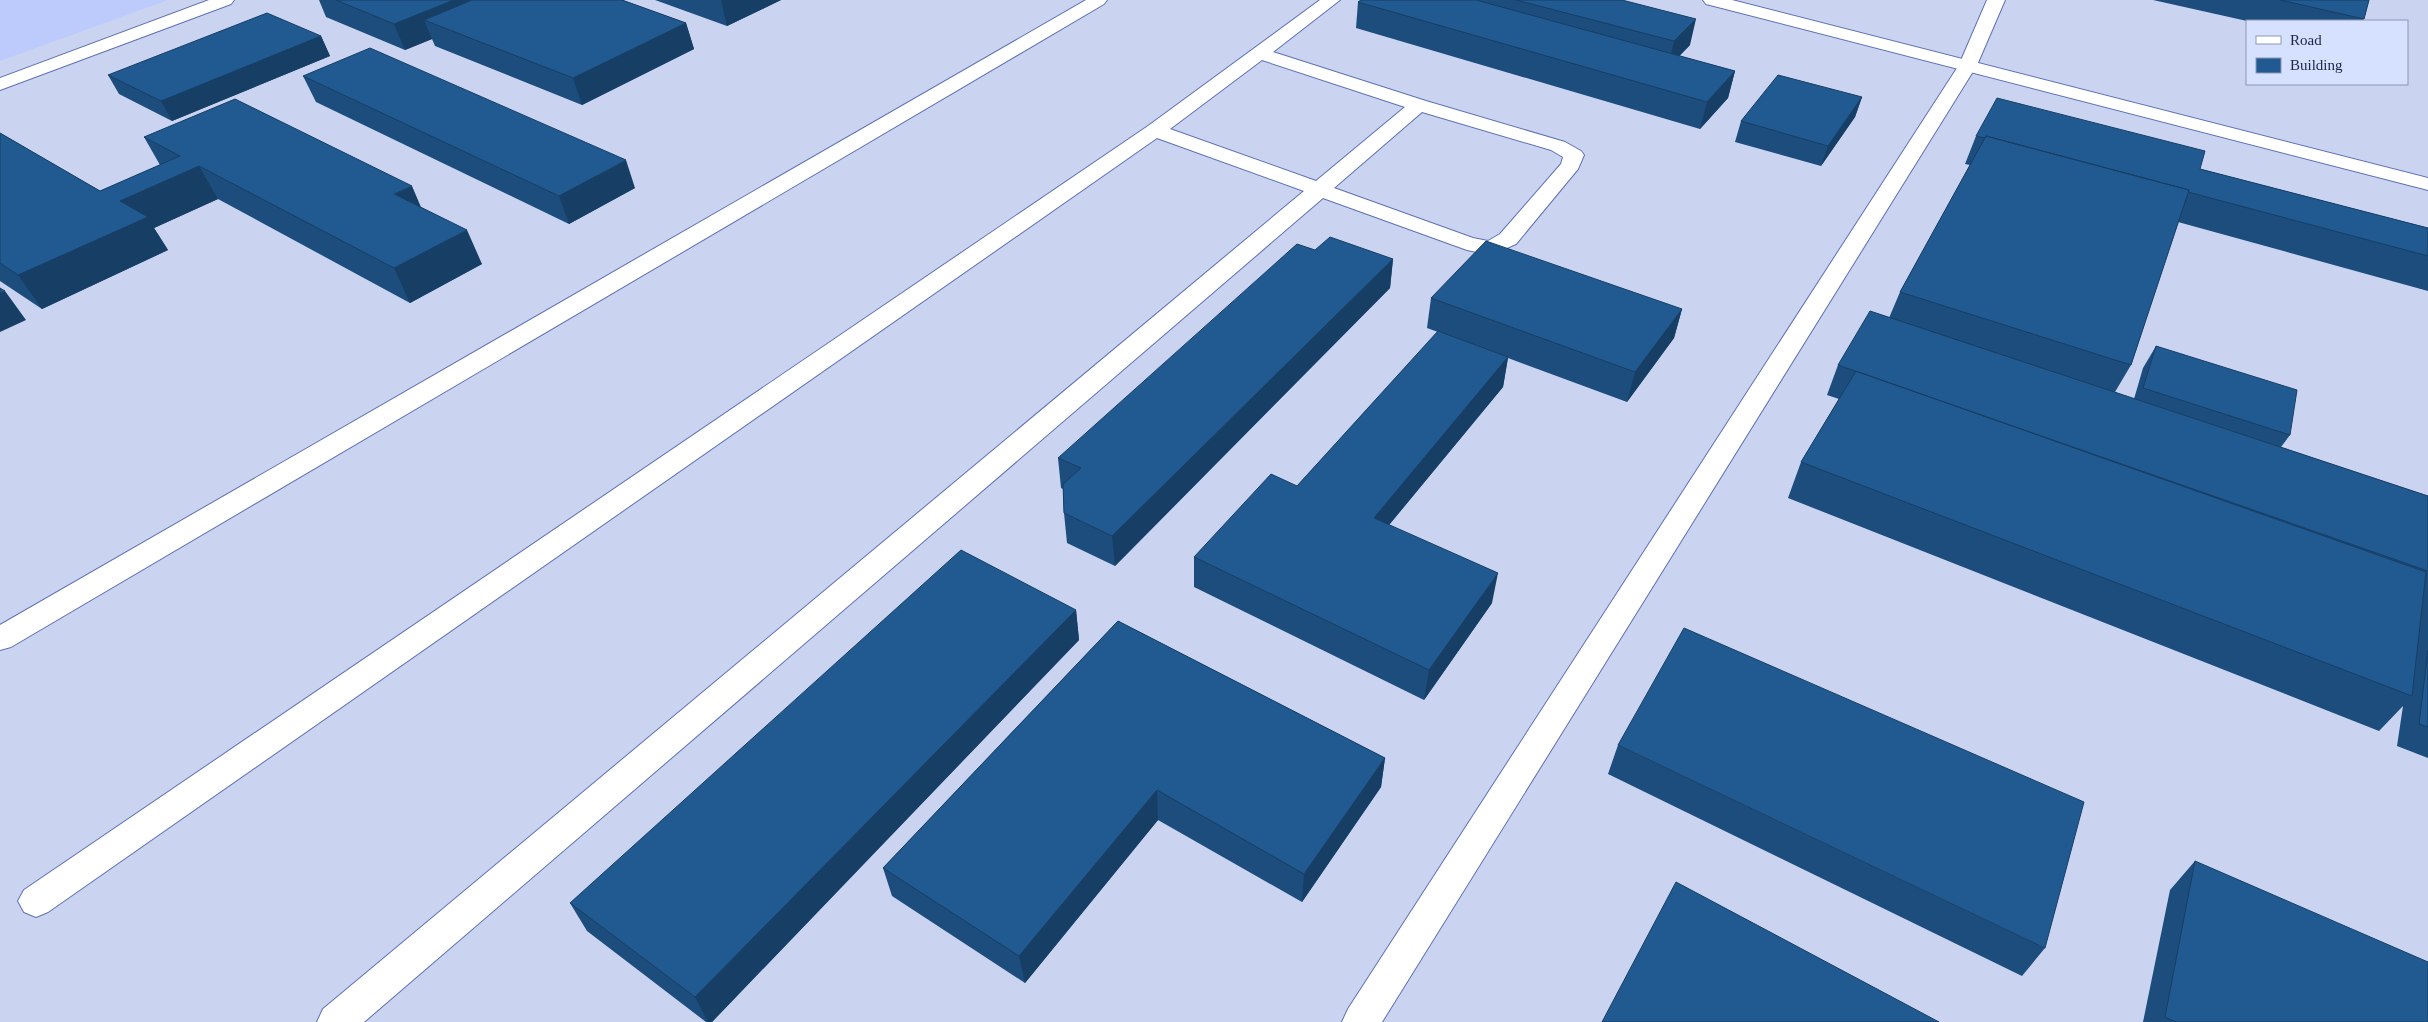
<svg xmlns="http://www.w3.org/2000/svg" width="2428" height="1022" font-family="Georgia,serif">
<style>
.built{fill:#bccbfc}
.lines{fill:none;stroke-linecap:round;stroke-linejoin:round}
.lane-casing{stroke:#5e71b4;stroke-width:2}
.street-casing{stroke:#5e71b4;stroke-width:2}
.lane{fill:#fff;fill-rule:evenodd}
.street{fill:#fff;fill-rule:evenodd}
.wall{fill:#1c4d7d}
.shaded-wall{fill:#173f66}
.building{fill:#215a91;stroke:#173f66}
</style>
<rect width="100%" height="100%" fill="#cad4f1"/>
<path class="built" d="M0 0H168L0 61Z"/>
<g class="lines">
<g class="lane-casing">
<path id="lane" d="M209 0H234L231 4 0 90V78Z
M1086 0H1107L1104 4 11 647 0 650V625Z
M1320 0H1340L1273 52 1426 101 1565 142 1581 151 1584 155 1578 169 1516 244 1491 255 1467 250 1323 198 364 1022H317L323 1009 1304 191 1157 138 48 912 36 917 24 912 18 901 24 890 1148 126ZM1262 60 1405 107 1316 181 1170 129ZM1422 112 1551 150 1563 157 1561 164 1500 234 1488 241 1473 238 1334 188Z
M1987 0H2005L1977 65 1382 1022H1342L1348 1009 1959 65Z"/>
</g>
<g class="street-casing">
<path id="street" d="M1703 0H1732L2428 178V190L1706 4Z"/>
</g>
<use href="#lane" class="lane"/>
<use href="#street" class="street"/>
</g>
<path class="wall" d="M319 0H622L686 23 694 49 582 105 435 46 432 39 405 50 326 17Z
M655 0H781L727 26Z
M1361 0H1622L1690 45 1679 56 1735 71 1728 98 1700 129 1356 28 1358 2Z
M2153 0H2369L2364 19 2362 21H2247Z
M321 36 330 56 172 121 119 94 108 75Z
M303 76 635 188 569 224 316 102Z
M1862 97 1855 117 1821 166 1735 142 1741 121Z
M0 133 100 191 160 165 144 137 421 207 482 264 410 303 218 199 154 228 168 250 42 309 0 281Z
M1976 136 2200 169 2428 228V291L2178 222 2131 365 2115 392 2134 399 2143 368 2156 346 2290 435 2281 447 2428 496V758L2397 746 2403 706 2379 731 1788 498 1801 462 1839 399 1827 395 1838 365 1889 318 1900 292 1970 165 1965 164Z
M1315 250 1393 259 1390 288 1115 566 1067 543 1064 513 1063 489 1061 488 1058 458Z
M1431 298 1682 309 1674 338 1627 402 1508 358 1503 387 1389 525 1492 603 1424 700 1194 587V557L1297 486 1438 332 1427 328Z
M1076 610 1079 640 712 1022H706L587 931 570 903Z
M1118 621 1385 758 1381 787 1302 902 1158 820 1025 983 892 896 883 868Z
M1618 745 2045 948 2022 976 1608 774Z
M2195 861 2428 1022H2143L2170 890Z"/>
<path class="shaded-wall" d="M454 0H525L424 20 432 39 405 50 394 24Z
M721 0H781L727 26Z
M1696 19 1690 45 1668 68 1674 41Z
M686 23 694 49 582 105 573 78Z
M321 36 330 56 172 121 161 101Z
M1735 71 1728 98 1700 129 1707 102Z
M1862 97 1855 117 1821 166 1828 146Z
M626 160 635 188 569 224 559 196Z
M199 166 218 199 154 228 168 250 42 309 18 275 120 201Z
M412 186 426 219 394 194Z
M467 230 482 264 410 303 394 268Z
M1393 259 1390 288 1115 566 1112 536Z
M5 291 26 320 0 332V293Z
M1682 309 1674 338 1627 402 1635 372Z
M1508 357 1503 387 1370 548 1374 518Z
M1498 573 1492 603 1424 700 1429 670Z
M1076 610 1079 640 712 1022H708L695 997Z
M1385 758 1381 787 1302 902 1304 874Z
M1157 790 1158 820 1025 983 1019 956Z"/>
<path class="building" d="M336 0H454L394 24Z
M472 0H622L686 23 573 78 424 20Z
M1361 0H1476L1735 71 1707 102 1358 2Z
M1516 0H1622L1696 19 1674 41Z
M2280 0H2369L2364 19Z
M267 13 321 36 161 101 108 75Z
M370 48 626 160 559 196 303 76Z
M1778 75 1862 97 1828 146 1741 121Z
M1997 98 2205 151 2200 169 2428 228V256L2188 192 2189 190 1986 136 1985 138 1976 136Z
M235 99 412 186 394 194 467 230 394 268 199 166 120 201 148 217 18 275 0 263V133L100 191 180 156 144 137Z
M1986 136 2189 190 2131 365 1900 292Z
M1330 237 1393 259 1112 536 1064 513 1063 484 1081 468 1058 458 1297 244 1315 250Z
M1486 241 1682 309 1635 372 1431 298Z
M0 288 5 291 0 293Z
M1870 311 2428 496V571L1838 365Z
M1438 331 1508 357 1374 518 1498 573 1429 670 1194 557 1271 474 1297 486Z
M2156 346 2297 390 2290 435 2143 388Z
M1856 371 2426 572 2412 696 1801 462Z
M961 550 1076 610 695 997 570 903Z
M1118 621 1385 758 1304 874 1157 790 1019 956 883 868Z
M1684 628 2084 802 2045 948 1618 745Z
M2428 650V727L2419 724Z
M2195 861 2428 962V1022H2176L2165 1017Z
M1676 882 1939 1022H1602Z"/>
<rect x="2246" y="20" width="162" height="65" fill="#d6e1ff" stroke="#8e97b5"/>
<rect x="2256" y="36" width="25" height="8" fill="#ffffff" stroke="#8e97b5"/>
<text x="2290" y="45" font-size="15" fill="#212945">Road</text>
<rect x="2256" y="58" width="25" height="15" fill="#215a91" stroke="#8e97b5"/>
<text x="2290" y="70" font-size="15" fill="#212945">Building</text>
</svg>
